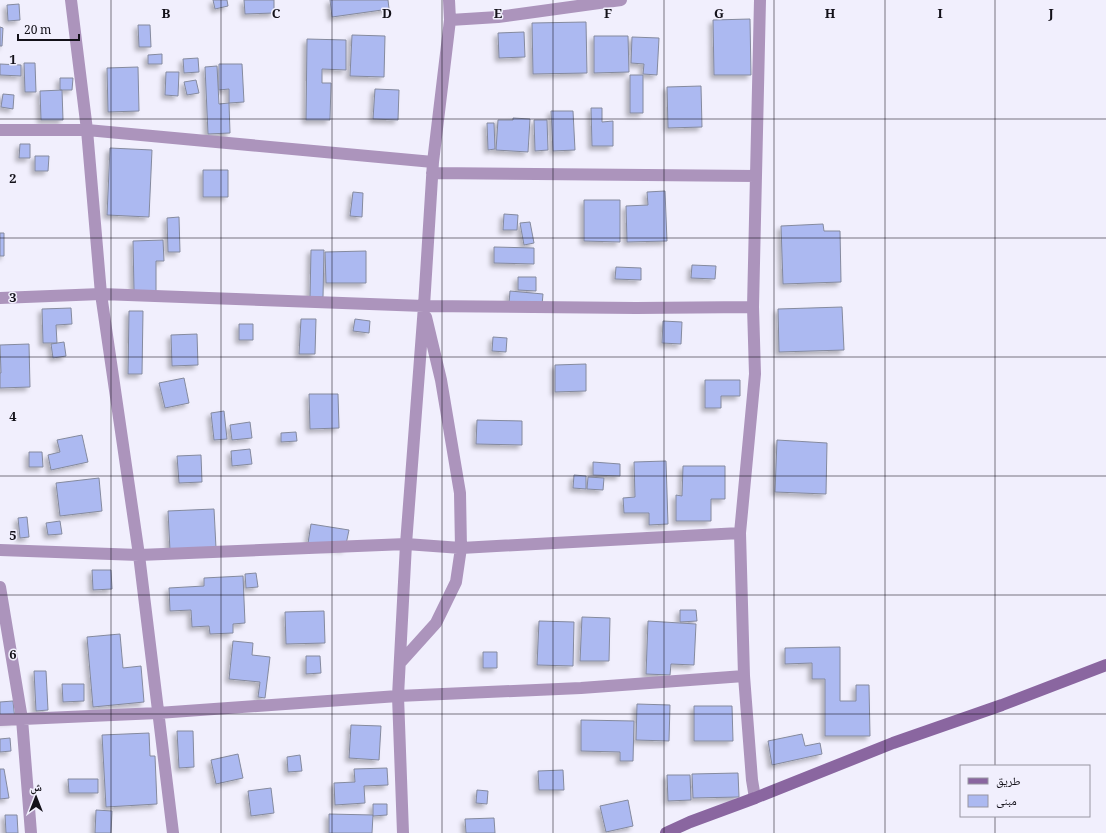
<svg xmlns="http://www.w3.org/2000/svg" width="1106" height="833" font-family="Georgia,'Noto Naskh Arabic',serif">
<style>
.building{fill:#acb9f1;stroke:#858a9e;filter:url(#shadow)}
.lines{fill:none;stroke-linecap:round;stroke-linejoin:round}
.street{stroke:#ac94bc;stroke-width:12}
.secondary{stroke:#8a66a0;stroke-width:12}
.grid{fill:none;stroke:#131119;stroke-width:1;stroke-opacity:0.55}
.grid-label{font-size:13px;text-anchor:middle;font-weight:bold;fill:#131119;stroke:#f1effd;stroke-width:3;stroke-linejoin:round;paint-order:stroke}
</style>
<defs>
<filter id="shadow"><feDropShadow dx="-3.5" dy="3.5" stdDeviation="2" flood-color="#0004"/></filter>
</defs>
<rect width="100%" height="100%" fill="#f1effd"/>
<path class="building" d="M213 0H227L228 6 215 9Z
M244 0H274V13L245 14Z
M330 0H388L389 9 332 17Z
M19 4 20 20 8 21 7 5Z
M750 19 751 75H714L713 20Z
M586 22 587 73 533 74 532 23Z
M138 25H150L151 47H139Z
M0 27 3 28 2 46H0Z
M524 32 525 57 499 58 498 33Z
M352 35 385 36 384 77 350 76Z
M594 36H628L629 72 594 73Z
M632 37 659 38 657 75 643 74 644 64 631 63Z
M307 39 346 40V70L322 69V83H331L330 120H306Z
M162 54V64H148V55Z
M198 58 199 72 184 73 183 59Z
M24 63H35L36 92H25Z
M0 64 21 65V76L0 75Z
M219 64H242L244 102 229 103V89L219 90Z
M217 66 219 104 229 103 230 133 208 134 205 67Z
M138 67 139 111 108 112 107 68Z
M166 72H179L178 96 165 95Z
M630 75H643V113H630Z
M60 78H73L72 90H60Z
M196 80 199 93 187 95 184 82Z
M701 86 702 127 668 128 667 87Z
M375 89 399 90 398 120 373 119Z
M62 90 63 120H41L40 91Z
M3 94 14 95 13 109 1 107Z
M591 108H602V122L613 121V146H592Z
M551 111H573L575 150 553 151Z
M513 118 530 119 528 152 496 150 498 120H513Z
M534 120H547L548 150 535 151Z
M487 123H494L495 149 488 150Z
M20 144H30V158H19Z
M110 148 152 150 149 217 107 215Z
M35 156H49L48 171H35Z
M203 170H228V197H203Z
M665 191 667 241 627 242 626 206 648 205 647 192Z
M353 192 363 193 362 217 350 216Z
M584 200H620V242L584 241Z
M504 214 518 215 517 230H503Z
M179 217 180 252H168L167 218Z
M530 222 534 243 524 245 520 223Z
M823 224 824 231H840L841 282 783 284 781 226Z
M0 233H4V256H0Z
M163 240 164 261H156V291H134L133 241Z
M494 247 534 248V264L494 263Z
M311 250H324L323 297H310Z
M366 251V283H326L325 252Z
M692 265 716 266 715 279 691 278Z
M616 267 641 268V280L615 279Z
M518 277H536V291L518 290Z
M510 291 543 294 542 305 509 303Z
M842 307 844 350 779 352 778 309Z
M71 308 72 324 56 325 57 343H43L42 309Z
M129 311H143L142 374H128Z
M301 319H316L315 354H299Z
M355 319 370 321 369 333 353 331Z
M663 321 682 322 681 344 662 343Z
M239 324H253V340H239Z
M197 334 198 365 172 366 171 335Z
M493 337 507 338 506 352 492 351Z
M64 342 66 356 53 358 51 344Z
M29 344 30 387 0 388V373H1L0 345Z
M586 364V391L555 392V365Z
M184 378 189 403 165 408 159 383Z
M705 380H740V396H721V408H705Z
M309 394H338L339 428 310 429Z
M224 411 227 439 214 440 211 413Z
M477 420 522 421V445L476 444Z
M250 422 252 438 232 440 230 425Z
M296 432 297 441 281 442V433Z
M82 435 88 462 51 470 48 455 60 452 57 440Z
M777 440 827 443 826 494 775 492Z
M250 449 252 464 232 466 231 451Z
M29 452H42L43 467H29Z
M201 455 202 482 179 483 177 456Z
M666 461 668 524 649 525V513H624L623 498 635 497 634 462Z
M593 462 620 464V476L593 475Z
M683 466H725V499H711V521H676V495L682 496Z
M574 475 586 476V489L573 488Z
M588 477 604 478 603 490 587 489Z
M99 478 102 511 60 516 56 483Z
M214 509 216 548 170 551 168 511Z
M27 517 29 537 20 538 18 518Z
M60 521 62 534 48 535 46 523Z
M311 524 349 530 345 549 308 543Z
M92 570H111L112 589 93 590Z
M256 573 258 587 246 588 245 574Z
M243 576 245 623 233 624V633L210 634 209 626 192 627 191 610 170 611 169 588 204 586V578Z
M680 610H696L697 621 680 622Z
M324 611 325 643 286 644 285 612Z
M582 617 610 618 609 661H580Z
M539 621 574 622 573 666 537 665Z
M648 621 696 624 694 665 671 664 670 675 646 674Z
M120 634 123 668 141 666 144 702 93 707 87 637Z
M233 641 253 643 252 655 270 657 265 698 258 697 260 682 229 679Z
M840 647V701H856V685H869L870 736H825V679H812V663L785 664V648Z
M483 652H497V668H483Z
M306 656H320L321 673 306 674Z
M34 671H46L48 710 36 711Z
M62 684H84V701L63 702Z
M13 701 15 720 0 721V702Z
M637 704 670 705 669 741 636 740Z
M694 706H732L733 741H694Z
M581 720 634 721 633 761H620V752L581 751Z
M351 725 381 726 379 760 349 758Z
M177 731H193L194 767 179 768Z
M149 733 150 756H155L157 804 106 807 102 735Z
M802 734 805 746 820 743 822 754 772 765 768 741Z
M10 738 11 751 0 752V739Z
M238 754 243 778 216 784 211 760Z
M300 755 302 771 288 772 287 757Z
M387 768 388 785 364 786 365 803 335 805 334 783 355 782 354 769Z
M0 769H4L9 798 0 799Z
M563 770 564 790H539L538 771Z
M738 773 739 797 693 798 692 774Z
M667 775H690L691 800 668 801Z
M68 779H98V793H69Z
M271 788 274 813 251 816 248 791Z
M477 790 488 791 487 804 476 803Z
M628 800 633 826 606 832 600 806Z
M373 804H387V815L373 816Z
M96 810 112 811 111 833H95Z
M329 814 373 815 372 833H329Z
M5 815H17L18 833H6Z
M494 818 495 833H466L465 819Z"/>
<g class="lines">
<path class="street" d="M71 0 87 130 101 294 139 555 173 833
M450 20 498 17 621 0
M0 130H87L433 162
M432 173 756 176
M0 298 101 294 424 306 636 308 753 307
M0 550 139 555 406 544 461 548 740 533
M0 587 22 719 31 833
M400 663 436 623 456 582 461 548 460 493 441 380 426 317
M0 720 158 713 398 696 581 688 744 676
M755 798 752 780 744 676 740 533 755 374 753 307 760 0
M403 833 398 696 406 544 424 306 433 162 450 20 449 0"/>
<path class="secondary" d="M666 833 690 822 755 798 893 743 1002 705 1106 665"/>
</g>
<path class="grid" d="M111 0V833M221 0V833M332 0V833M442 0V833M553 0V833M664 0V833M774 0V833M885 0V833M995 0V766M0 119H1106M0 238H1106M0 357H1106M0 476H1106M0 595H1106M0 714H1106M995 816V833"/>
<g class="grid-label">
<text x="166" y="18">B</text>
<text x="276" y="18">C</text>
<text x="387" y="18">D</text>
<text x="498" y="18">E</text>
<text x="608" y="18">F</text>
<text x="719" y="18">G</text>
<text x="830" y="18">H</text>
<text x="940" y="18">I</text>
<text x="1051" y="18">J</text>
<text x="13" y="64">1</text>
<text x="13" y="183">2</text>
<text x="13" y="302">3</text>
<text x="13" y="421">4</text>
<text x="13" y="540">5</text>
<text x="13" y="659">6</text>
</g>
<rect x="960" y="765" width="130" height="52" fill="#f1effd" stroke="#9896a2"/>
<rect x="968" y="778" width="20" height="6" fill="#8a66a0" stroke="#9896a2"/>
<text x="996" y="785" font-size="12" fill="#131119">طريق</text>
<rect x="968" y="795" width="20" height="12" fill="#acb9f1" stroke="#9896a2"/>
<text x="996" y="805" font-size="12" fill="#131119">مبنى</text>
<g transform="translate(36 797)" stroke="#f1effd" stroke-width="3" paint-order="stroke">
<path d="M0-3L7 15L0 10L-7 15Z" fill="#131119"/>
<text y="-6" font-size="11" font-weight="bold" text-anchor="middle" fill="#131119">ش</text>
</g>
<path d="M18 34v6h61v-6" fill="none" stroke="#131119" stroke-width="2"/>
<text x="24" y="34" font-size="12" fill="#131119" stroke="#f1effd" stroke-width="3" paint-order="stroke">20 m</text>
</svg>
